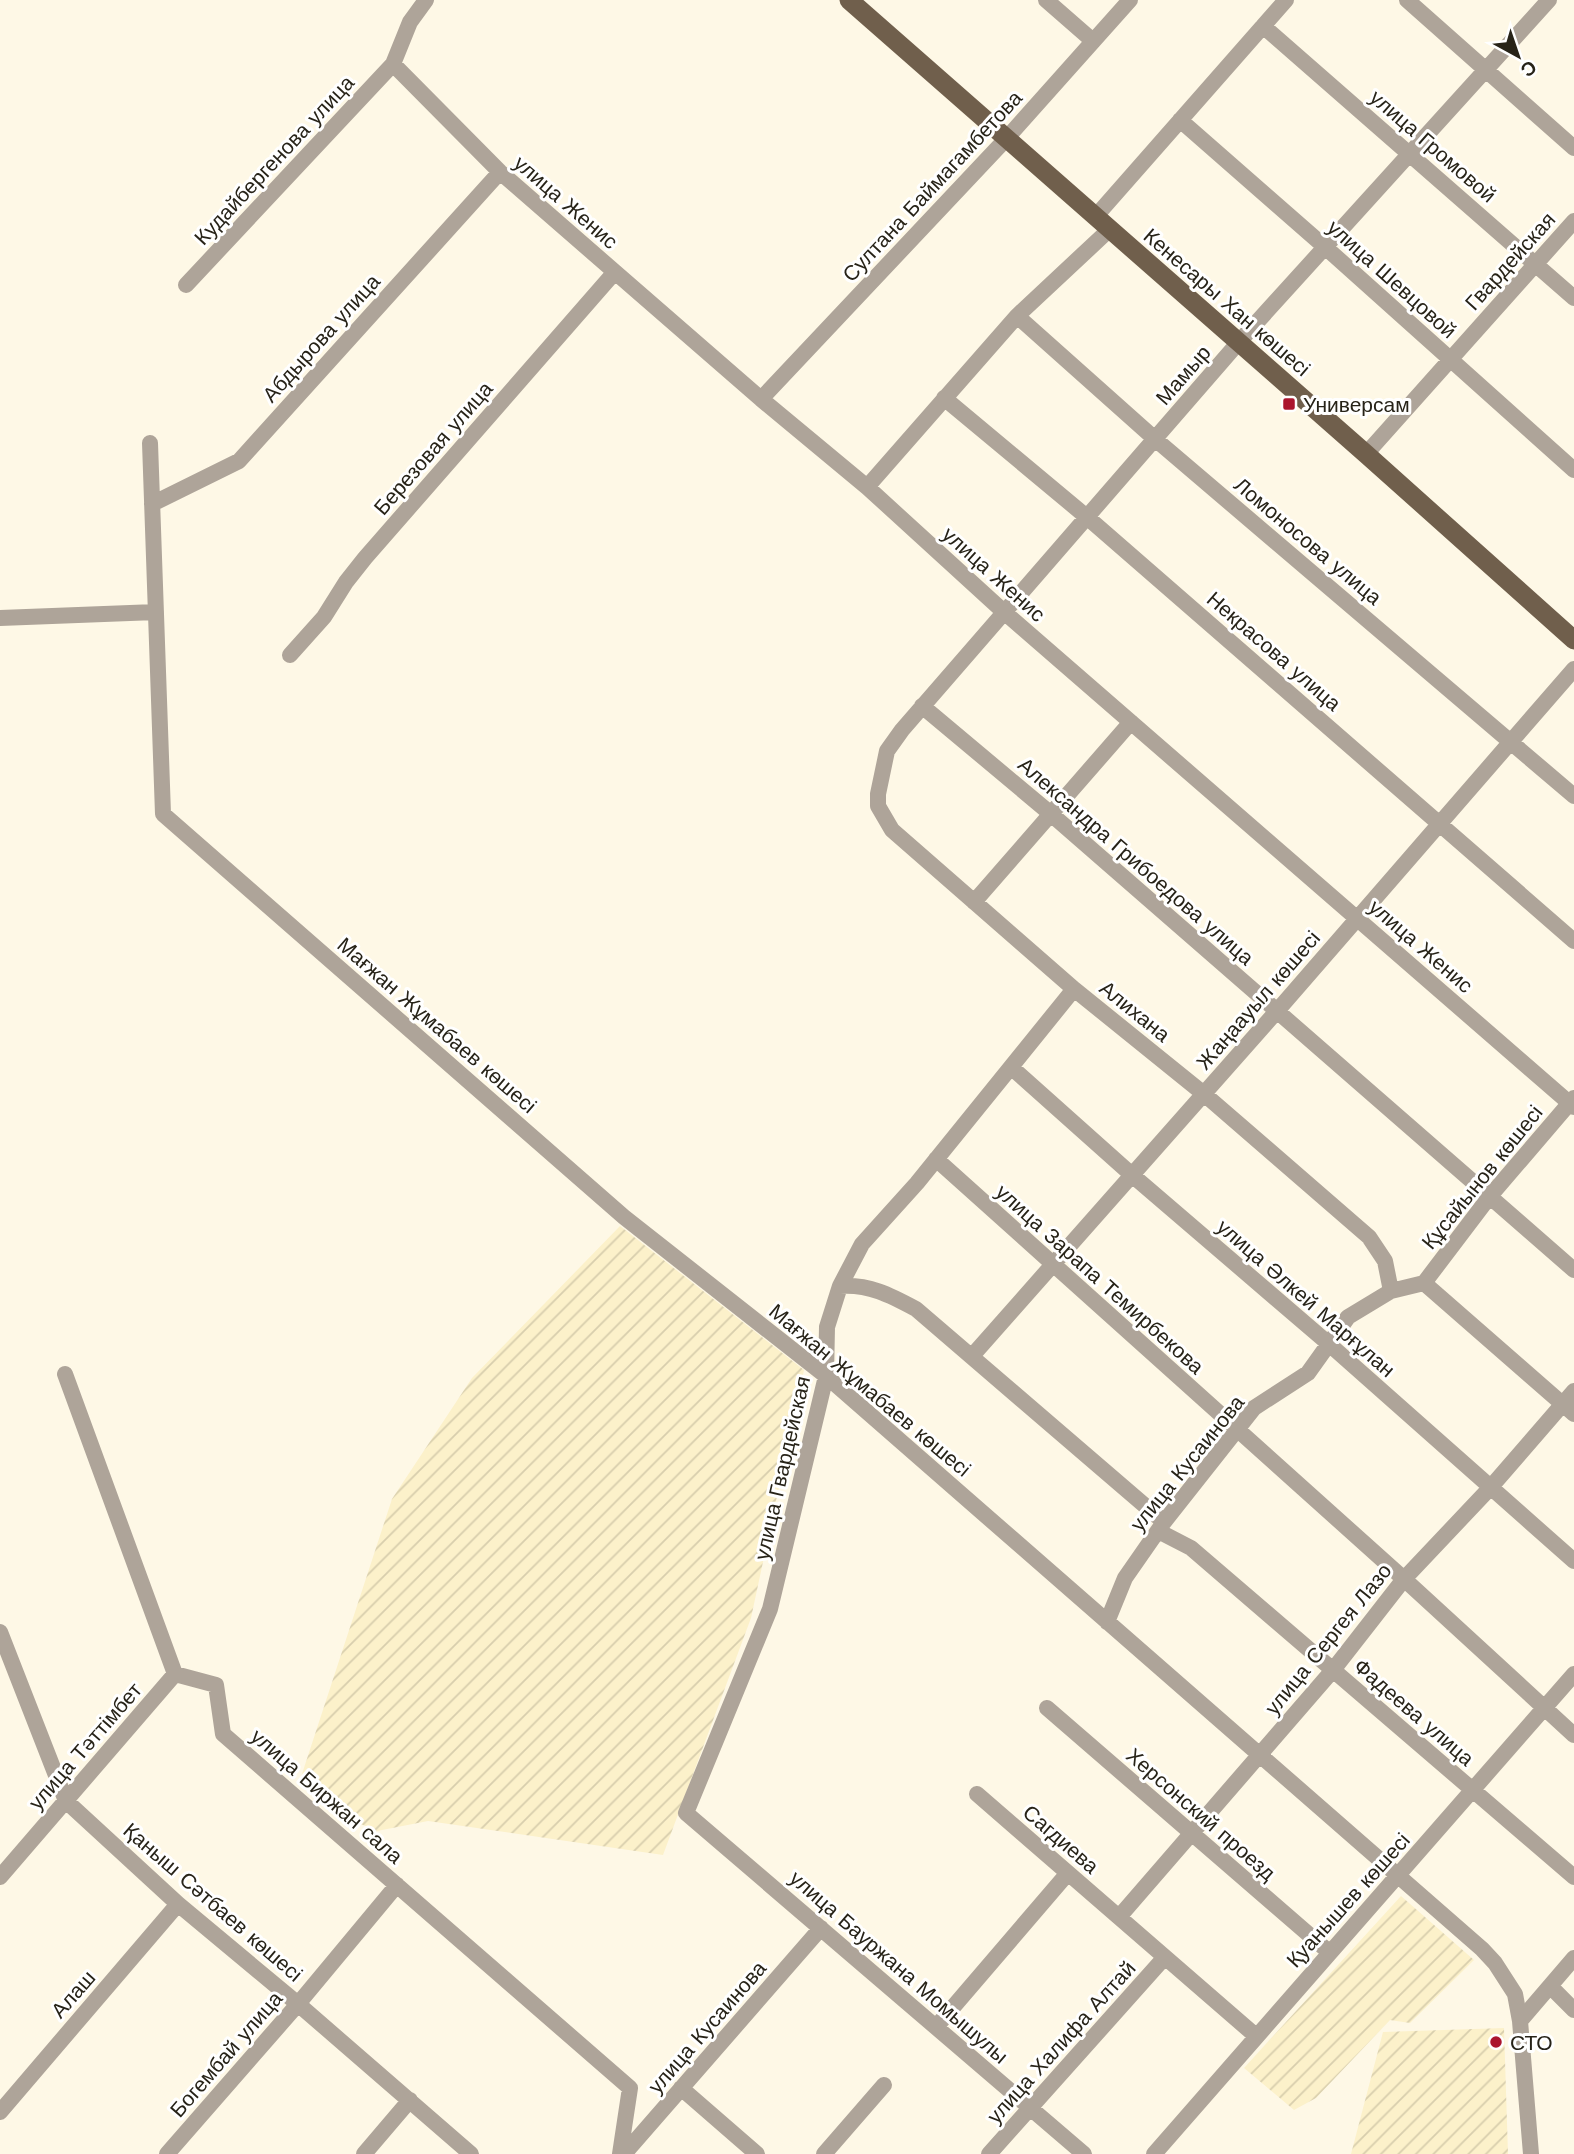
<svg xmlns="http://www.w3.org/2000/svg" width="1574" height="2154" font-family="'Work Sans',sans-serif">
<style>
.industrial{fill:url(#industrial-furrows)}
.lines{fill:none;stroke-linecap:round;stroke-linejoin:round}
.minor{stroke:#aea499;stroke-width:16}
.major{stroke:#705f4c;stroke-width:19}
.poi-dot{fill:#ab152e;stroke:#fff;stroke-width:2.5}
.labels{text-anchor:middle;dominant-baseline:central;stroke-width:6;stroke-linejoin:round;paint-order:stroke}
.street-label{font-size:21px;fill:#272318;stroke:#fff}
.poi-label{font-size:21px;fill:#272318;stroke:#fff;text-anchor:start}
</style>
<defs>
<pattern id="industrial-furrows" width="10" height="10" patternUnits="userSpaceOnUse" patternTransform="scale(1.75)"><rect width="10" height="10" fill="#fcf1ca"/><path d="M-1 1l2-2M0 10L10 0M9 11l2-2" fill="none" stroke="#d8cead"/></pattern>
</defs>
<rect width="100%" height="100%" fill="#fef8e6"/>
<path class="industrial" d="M620 1226 804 1370 751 1618 663 1855 428 1821 377 1831 333 1812 300 1780 392 1499 472 1378Z
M1401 1896 1474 1960 1410 2023 1390 2020 1316 2098 1294 2110 1244 2068Z
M1504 2028 1508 2154H1351L1383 2032Z"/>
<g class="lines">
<path class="minor" d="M1046 0 1093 41
M1407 0 1574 148
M1263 26 1574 298
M393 64 500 172 761 399 867 487 1004 612 1574 1107
M1180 120 1325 247 1574 470
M1096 216 1286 0
M186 285 393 64 410 22 426 0
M1017 316 1155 439 1574 796
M944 398 1088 518 1574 941
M761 399 1006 139 1130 0
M150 443 163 814 624 1217 826 1376 1482 1949 1495 1963 1515 1994 1520 2021 1531 2154
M1366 454 1574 221
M867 487 1017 316 1110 229
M152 504 239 461 500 172
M0 618 156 612
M290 655 324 617 346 582 365 558 614 273
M922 706 1051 814 1574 1270
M974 902 1131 722
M1074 989 917 1183 862 1244 840 1286 827 1327 826 1376 770 1609 686 1813 1084 2154
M1011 1067 1132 1175 1329 1344 1574 1561
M936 1159 1404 1579 1574 1735
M1424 1283 1490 1196 1574 1098
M1424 1283 1574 1414
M840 1286C869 1284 890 1295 916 1309L1164 1522
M1391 1291 1385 1261 1369 1237 1204 1094 1074 989 892 830 878 806V794L887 751 902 730 1238 343 1549 0
M972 1356 1277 1011 1574 669
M65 1374 175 1674 216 1685 223 1734 630 2088 620 2154
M1158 1531 1191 1548 1574 1877
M1107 1622 1125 1578 1164 1522 1254 1408 1308 1373 1348 1317 1391 1291 1424 1283
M0 1632 66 1801 178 1904 298 2004 471 2154
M1047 1708 1329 1952
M977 1794 1256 2036
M0 1877 175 1674
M1119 1917 1333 1670 1404 1579 1490 1488 1574 1391
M1550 1986 1574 2010
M1520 2021 1574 1958
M936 2027 1068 1873
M681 2088 757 2154
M0 2112 178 1904
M167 2154 298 2004 397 1885
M364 2154 410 2100
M624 2154 821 1928
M824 2154 884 2085
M989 2154 1165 1957
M1154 2154 1574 1674"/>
<path class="major" d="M849 0 1366 454 1574 640"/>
</g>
<g class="poi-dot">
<rect x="1282" y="397" width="14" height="14" rx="3.5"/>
<circle cx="1496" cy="2042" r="7"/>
</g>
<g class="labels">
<g class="street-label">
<text transform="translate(1433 146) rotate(41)">улица Громовой</text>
<text transform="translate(274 160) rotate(-47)">Кудайбергенова улица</text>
<text transform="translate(932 186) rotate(-47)">Султана Баймагамбетова</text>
<text transform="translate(566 202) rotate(41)">улица Женис</text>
<text transform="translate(1510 261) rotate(-48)">Гвардейская</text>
<text transform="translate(1392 279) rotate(42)">улица Шевцовой</text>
<text transform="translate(1227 302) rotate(41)">Кенесары Хан көшесі</text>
<text transform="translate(321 338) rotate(-48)">Абдырова улица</text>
<text transform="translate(1183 375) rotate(-49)">Мамыр</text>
<text transform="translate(433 448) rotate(-49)">Березовая улица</text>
<text transform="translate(1308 541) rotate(40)">Ломоносова улица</text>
<text transform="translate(994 574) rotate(42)">улица Женис</text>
<text transform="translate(1274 651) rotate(41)">Некрасова улица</text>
<text transform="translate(1136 861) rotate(41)">Александра Грибоедова улица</text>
<text transform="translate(1421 946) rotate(41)">улица Женис</text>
<text transform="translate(1258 1000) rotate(-49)">Жаңаауыл көшесі</text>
<text transform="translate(1135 1011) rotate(39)">Алихана</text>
<text transform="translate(437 1025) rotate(41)">Мағжан Жұмабаев көшесі</text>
<text transform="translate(1482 1177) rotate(-51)">Құсайынов көшесі</text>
<text transform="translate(1100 1279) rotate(42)">улица Зарапа Темирбекова</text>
<text transform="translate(1306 1298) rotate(41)">улица Әлкей Марғұлан</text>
<text transform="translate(870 1390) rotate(40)">Мағжан Жұмабаев көшесі</text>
<text transform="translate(1187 1463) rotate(-51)">улица Кусаинова</text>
<text transform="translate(782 1468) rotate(-77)">улица Гвардейская</text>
<text transform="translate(1328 1639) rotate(-51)">улица Сергея Лазо</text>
<text transform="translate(1414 1712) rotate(41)">Фадеева улица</text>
<text transform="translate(85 1746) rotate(-49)">улица Тәттімбет</text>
<text transform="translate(327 1796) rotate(41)">улица Биржан сала</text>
<text transform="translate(1201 1814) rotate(41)">Херсонский проезд</text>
<text transform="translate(1061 1839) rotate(41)">Сагдиева</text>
<text transform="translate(1348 1900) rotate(-48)">Қуанышев көшесі</text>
<text transform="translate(213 1902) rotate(41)">Қаныш Сәтбаев көшесі</text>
<text transform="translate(899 1967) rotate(41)">улица Бауржана Момышулы</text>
<text transform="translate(73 1994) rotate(-49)">Алаш</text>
<text transform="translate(707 2027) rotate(-49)">улица Кусаинова</text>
<text transform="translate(1061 2042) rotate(-48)">улица Халифа Алтай</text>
<text transform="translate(226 2054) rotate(-49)">Богембай улица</text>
</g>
<g class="poi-label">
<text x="1303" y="404">Универсам</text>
<text x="1510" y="2042">СТО</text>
</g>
</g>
<g transform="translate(1518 56) rotate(140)" stroke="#ffffff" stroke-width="5" paint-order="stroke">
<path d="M0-5L12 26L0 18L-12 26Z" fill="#272318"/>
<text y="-10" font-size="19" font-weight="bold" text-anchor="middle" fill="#272318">С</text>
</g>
</svg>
